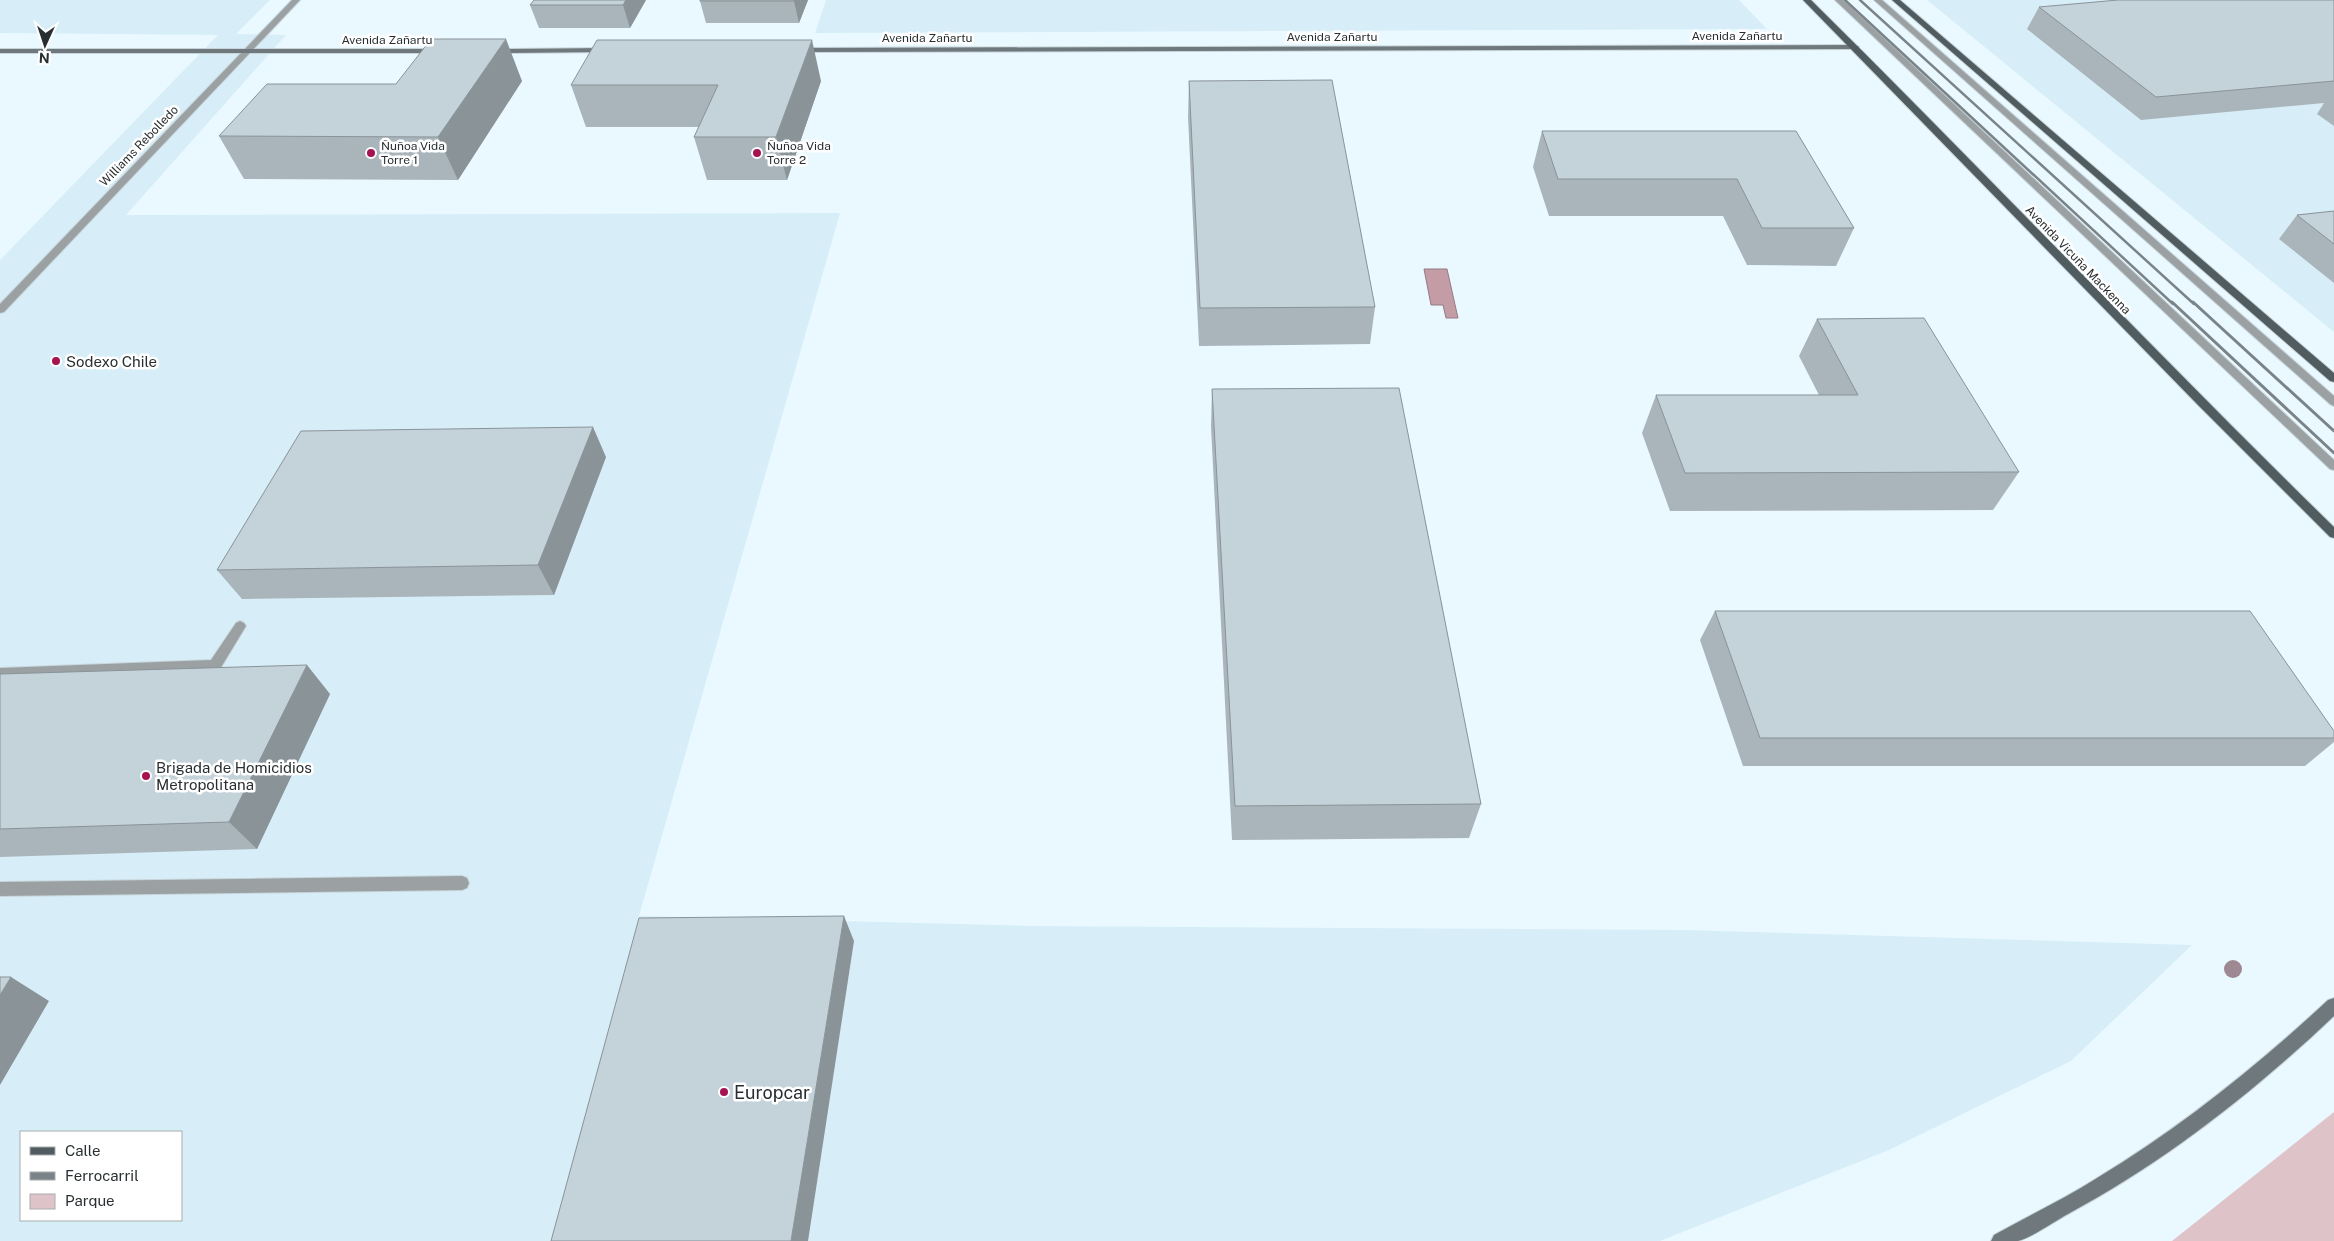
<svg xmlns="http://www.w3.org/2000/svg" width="2334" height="1241" font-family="'Public Sans',sans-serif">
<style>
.built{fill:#d7eef8;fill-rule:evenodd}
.green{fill:#dec3c9}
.water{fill:#c39ca5;stroke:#957b82}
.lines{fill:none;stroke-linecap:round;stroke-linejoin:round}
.lane-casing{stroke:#c7d5da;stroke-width:2}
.street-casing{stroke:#c7d5da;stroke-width:2}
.secondary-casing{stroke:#c7d5da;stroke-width:2}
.primary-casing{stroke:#c7d5da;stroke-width:2}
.lane{fill:#9ba1a3;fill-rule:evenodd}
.street{fill:#9ba1a3;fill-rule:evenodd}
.secondary{fill:#6f787c;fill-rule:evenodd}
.primary{fill:#515c60;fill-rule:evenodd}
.rail-far1{stroke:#7a8488;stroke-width:2.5}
.rail{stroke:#7a8488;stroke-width:3}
.tree{fill:#9e8892}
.wall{fill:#a9b5bb}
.shaded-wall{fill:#899398}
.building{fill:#c4d2d9;stroke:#899398}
.poi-dot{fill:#a51351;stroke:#fff;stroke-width:2}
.labels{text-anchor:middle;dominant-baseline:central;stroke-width:5;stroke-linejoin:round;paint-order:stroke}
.far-street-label{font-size:12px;fill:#292f31;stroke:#fff}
.far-poi-label{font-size:12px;fill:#292f31;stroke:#fff;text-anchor:start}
.poi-label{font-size:15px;fill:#292f31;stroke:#fff;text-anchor:start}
.near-poi-label{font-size:18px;fill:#292f31;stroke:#fff;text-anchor:start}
</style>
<rect width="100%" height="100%" fill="#eaf9ff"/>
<path class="built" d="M0 0H270L236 34 286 35 126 215 840 213 639 916 1033 926 1684 930 2192 945 2071 1061 1889 1150 1660 1241H0V260L218 35 0 33ZM21 1132H181V1220H21Z
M826 0H1739L1767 29 815 33Z
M1927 0H2334V332Z"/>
<path class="green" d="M2334 1112V1241H2172Z"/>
<path class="water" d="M1424 269H1447L1458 318H1446L1443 305H1431Z"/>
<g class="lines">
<g class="lane-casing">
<path id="lane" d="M1835 0H1843L2334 460V470L2330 469Z
M1874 0H1882L2334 396V406L2330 404Z
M240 621 244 623 246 626 220 669 215 670 0 678V668L211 660 236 623Z
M462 876 467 878 469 883 467 888 462 890 0 896V882Z"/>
</g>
<g class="street-casing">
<path id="street" d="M292 0H300L4 312 0 313V304Z"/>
</g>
<g class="secondary-casing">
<path id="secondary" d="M1855 45 1859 47 1858 49 797 52 793 50 797 48Z
M607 48H610V52L495 53 491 51 495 49Z
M0 49H437L441 51 437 53H0Z
M2334 998V1016C2254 1092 2165 1162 2068 1214 2055 1221 2031 1238 2018 1241 2010 1241 1999 1241 1991 1241L1994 1235C2028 1216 2064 1199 2097 1178 2181 1127 2257 1066 2328 1000Z"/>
</g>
<g class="primary-casing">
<path id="primary" d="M1803 0H1811C1987 174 2157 354 2334 527V538L2330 537 2197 404Z
M1892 0H1900L2334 373V382L2330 381Z"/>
</g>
<use href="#lane" class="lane"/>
<use href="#street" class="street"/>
<use href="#secondary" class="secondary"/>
<use href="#primary" class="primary"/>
<path class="rail-far1" d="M1845 0 2173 304
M1860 0 2194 304"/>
<path class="rail" d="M2172 302 2334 453
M2193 302 2334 431"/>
</g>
<circle class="tree" cx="2233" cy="969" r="9"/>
<path class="wall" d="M646 0 630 28H539L530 5Z
M808 0 799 23H706L700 1Z
M2334 0V126L2317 114 2324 103 2141 120 2027 29 2039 7Z
M522 81 458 180 244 179 219 136 396 84Z
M821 81 787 180H707L694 137 699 127H586L571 85Z
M1189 81 1375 307 1370 344 1199 346 1188 117Z
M1542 131H1796L1854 228 1836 266 1747 265 1723 216H1549L1533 167Z
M2334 211V283L2279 239 2297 215Z
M1817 319 2019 472 1993 510 1670 511 1642 433 1656 395H1819L1799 356Z
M1212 389 1481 804 1469 838 1232 840 1211 427Z
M606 457 554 595 242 599 217 570Z
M1715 611 2334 731V742L2305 766H1743L1700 640Z
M0 674 330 694 257 849 0 857Z"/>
<path class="shaded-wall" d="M626 0H646L630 28 623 5Z
M794 0H808L799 23 794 1Z
M506 39 522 81 458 180 438 137Z
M812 40 821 81 787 180 776 137Z
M593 427 606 457 554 595 538 565Z
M307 665 330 694 257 849 229 822Z
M844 916 854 941 808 1241H791Z
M11 977 49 1001 0 1085V995Z"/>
<path class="building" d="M534 0H626L623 5H530Z
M700 0H794V1H700Z
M2118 0H2334V81L2156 97 2039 7Z
M431 39H506L438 137 219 136 267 84H396Z
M597 40H812L776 137H694L718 85H571Z
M1332 80 1375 307 1200 308 1189 81Z
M1542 131H1796L1854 228H1762L1737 179H1558Z
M2334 211V244L2297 215Z
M1924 318 2019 472 1685 473 1656 395H1858L1817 319Z
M1399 388 1481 804 1235 806 1212 389Z
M593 427 538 565 217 570 301 431Z
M1715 611H2250L2334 731V738H1760Z
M307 665 229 822 0 829V674Z
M844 916 791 1241H551L639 918Z
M0 977H11L0 995Z"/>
<g class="poi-dot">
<circle cx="371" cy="153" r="5"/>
<circle cx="757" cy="153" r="5"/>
<circle cx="56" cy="361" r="5"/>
<circle cx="146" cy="776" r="5"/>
<circle cx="724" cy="1092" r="5"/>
</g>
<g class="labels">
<g class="far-street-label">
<text x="1737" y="36">Avenida Zañartu</text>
<text x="1332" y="37">Avenida Zañartu</text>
<text x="927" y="38">Avenida Zañartu</text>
<text x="387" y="40">Avenida Zañartu</text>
<text transform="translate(139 146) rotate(-46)">Williams Rebolledo</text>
<text transform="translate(2078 260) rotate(46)">Avenida Vicuña Mackenna</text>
</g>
<g class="far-poi-label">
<text x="381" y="146">Ñuñoa Vida<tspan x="381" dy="14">Torre 1</tspan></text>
<text x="767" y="146">Ñuñoa Vida<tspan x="767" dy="14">Torre 2</tspan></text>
</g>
<g class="poi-label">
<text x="66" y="361">Sodexo Chile</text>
<text x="156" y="767">Brigada de Homicidios<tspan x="156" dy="17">Metropolitana</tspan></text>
</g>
<g class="near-poi-label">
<text x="734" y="1092">Europcar</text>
</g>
</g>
<rect x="20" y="1131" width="162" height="90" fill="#ffffff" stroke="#a9acad"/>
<rect x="30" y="1147" width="25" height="8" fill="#515c60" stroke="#a9acad"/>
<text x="65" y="1156" font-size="15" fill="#292f31">Calle</text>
<rect x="30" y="1172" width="25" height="8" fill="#7a8488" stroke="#a9acad"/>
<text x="65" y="1181" font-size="15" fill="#292f31">Ferrocarril</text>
<rect x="30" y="1194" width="25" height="15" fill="#dec3c9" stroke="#a9acad"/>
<text x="65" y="1206" font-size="15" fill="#292f31">Parque</text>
<g transform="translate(45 45) rotate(183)" stroke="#ffffff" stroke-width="4" paint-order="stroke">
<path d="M0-4L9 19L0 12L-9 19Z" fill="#292f31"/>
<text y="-8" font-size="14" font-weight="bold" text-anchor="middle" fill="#292f31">N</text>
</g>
</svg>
